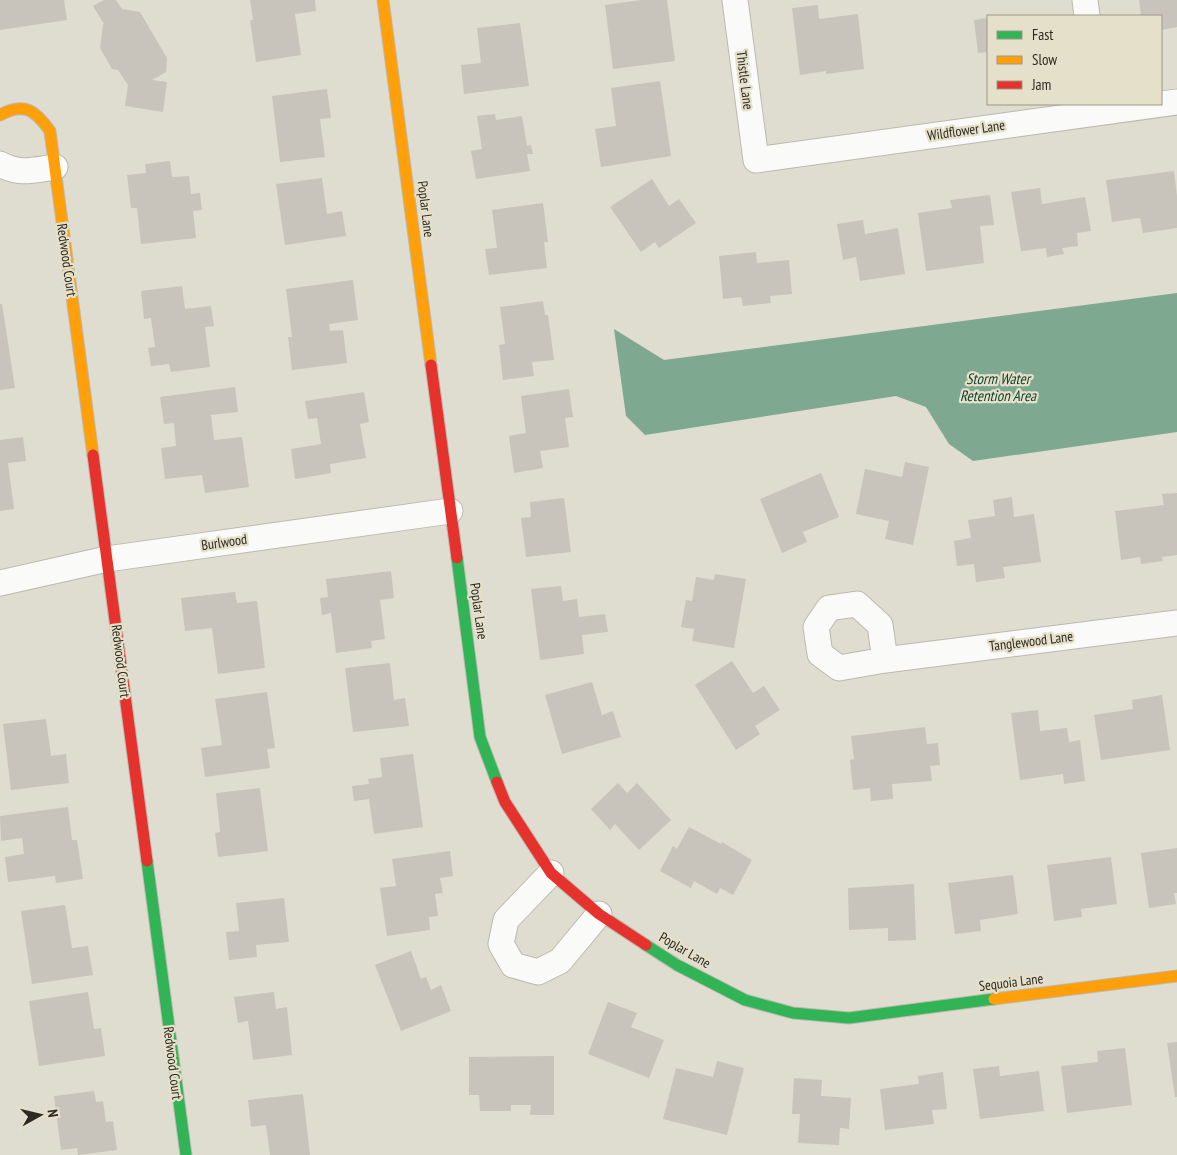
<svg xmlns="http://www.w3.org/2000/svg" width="1177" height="1155" font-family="'PT Sans Narrow',sans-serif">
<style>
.water{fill:#7fa891}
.building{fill:#c8c4bb}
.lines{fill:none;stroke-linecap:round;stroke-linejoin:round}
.street-casing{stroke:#bcb9b0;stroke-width:27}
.fast-casing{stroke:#bcb9b0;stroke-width:13}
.slow-casing{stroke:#bcb9b0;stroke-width:13}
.jam-casing{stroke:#bcb9b0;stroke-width:13}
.street{stroke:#fafaf8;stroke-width:25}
.fast{stroke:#30b455;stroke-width:11}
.slow{stroke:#ff9f0a;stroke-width:11}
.jam{stroke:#e5322d;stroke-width:11}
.labels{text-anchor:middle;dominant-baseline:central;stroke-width:4.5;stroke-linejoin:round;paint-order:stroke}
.street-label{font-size:14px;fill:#2c2a22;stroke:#e5e0ca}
.water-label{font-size:15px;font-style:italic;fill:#0b3e2b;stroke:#e5e0ca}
</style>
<rect width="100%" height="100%" fill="#dfdcd0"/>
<path class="water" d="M1177 293V432L973 461 949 444 926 407 896 396 645 435 626 416 614 329 664 360Z"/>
<path class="building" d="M0 0H64L67 20 0 30Z
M104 0H116L122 9 140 12 167 58 166 72 152 80 167 82 163 112 125 106 128 85 118 70 112 69 100 48 103 25 104 24 93 6Z
M250 0H315L316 11 295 14 301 55 256 62 250 20H253Z
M641 0H667L675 61 613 69 605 5Z
M1139 0H1177V27L1161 30V16H1141Z
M818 5 819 19 858 14 864 69 826 74V71L800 75 792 8Z
M988 18V52L978 53 974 20Z
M520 23 529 86 464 94 461 65 481 63 477 28Z
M660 81 671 156 601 167 595 129 616 126 611 88Z
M327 89 331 118 320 119 325 157 280 162 272 96Z
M495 114 496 120 522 116 527 146 531 145 533 154H527L530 171 476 179 471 151 482 149 477 116Z
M170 161 172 177 189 176 191 194 200 193 202 210 193 211 196 238 141 244 137 208H131L127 175 146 173 145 164Z
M1174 171 1177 196V228L1143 233 1140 218 1112 222 1106 180Z
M322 178 327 214 342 211 346 236 285 245 276 184Z
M652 179 669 206 679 199 696 223 659 248 655 242 641 252 610 207Z
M1040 188 1042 204 1085 197 1091 231 1077 233 1078 246 1062 248 1064 254 1047 257 1046 248 1021 251 1011 192Z
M990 195 994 225 980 226 984 263 926 271 918 213 952 208 950 200Z
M543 203 548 242H544L547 268 489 275 485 249 497 248 492 210Z
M863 220 865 234 898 228 905 274 860 281 856 257 843 260 837 224Z
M756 252 757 263 789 260 792 294 770 296 771 303 743 306 741 297 723 299 719 256Z
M353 280 358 320 329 324 330 331 343 330 347 363 292 370 288 337H292L286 289Z
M182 286 185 309 211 306 214 326 205 327 210 367 171 372 169 364 151 366 148 348 155 347 151 318 144 319 141 291Z
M543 301 545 315H548L554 360 532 362 534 376 503 380 499 345 505 344 500 307Z
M0 304H2L15 388 0 390Z
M235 387 238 412 211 415 214 440 242 437 249 487 205 493 202 475 165 479 161 448 176 446 174 423 164 424 160 397Z
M569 389 573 417 565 418 569 447 540 451 543 468 514 473 509 436 526 433 521 396Z
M364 392 369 422 360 424 366 458 330 464 331 473 295 479 291 449 321 444 317 418 308 419 305 401Z
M23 437 26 461 8 463 14 509 0 511V440Z
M905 462 929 467 913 545 885 539 889 521 856 514 865 469 902 477Z
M821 473 839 517 803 532 807 542 782 553 760 499Z
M1177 493V555L1162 557 1163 561 1141 564 1140 557 1121 560 1115 511 1164 505 1162 494Z
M1012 497 1014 517 1034 514 1041 562 1003 567 1005 578 976 582 974 564 957 566 954 541 971 538 968 520 995 516 993 500Z
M564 498 571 552 526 557 521 518 531 517 530 502Z
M391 571 394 598 380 600 385 639 371 641 372 648 336 653 331 613 322 615 320 598 328 597 326 579Z
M715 574 746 579 734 648 692 641 694 629 681 627 686 600 692 601 696 577 714 580Z
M561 586 563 601 577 599 579 617 605 614 608 632 582 635 584 654 540 660 531 589Z
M235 592 237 603 257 601 265 668 218 674 212 628 185 631 181 598Z
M732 661 753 693 764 686 780 710 755 726 760 734 736 750 695 685Z
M390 663 394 700 405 698 409 726 353 732 345 668Z
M592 682 602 715 613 711 621 737 562 754 545 695Z
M267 692 275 748 267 749 270 768 205 777 201 748 222 745 215 699Z
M1162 695 1170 750 1101 760 1094 715 1133 709 1132 700Z
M1038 710 1040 731 1067 728 1069 742 1080 740 1085 781 1064 784 1063 774 1020 780 1011 713Z
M46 719 51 756 66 754 69 783 11 790 3 724Z
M925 727 927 744 938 743 940 765 930 766 932 781 892 784 893 799 871 801 870 788 853 790 850 760 854 759 851 736Z
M413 754 423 827 374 834 369 799 354 801 352 786 369 784 368 779 382 777 380 758Z
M618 783 627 793 637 783 671 820 639 850 615 824 610 830 591 809Z
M260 788 268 851 218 857 215 833 220 832 216 793Z
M68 807 72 840H77L83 879 56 883 55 876 8 882 5 857 24 854 22 838 1 841 0 816Z
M689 827 721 844 722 842 752 860 733 895 720 888 717 894 694 881 691 888 660 871 673 846 677 849Z
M1177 848V893H1174L1176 904 1149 908 1141 853Z
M450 851 453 876 440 878 443 893 435 894 438 916 429 917 430 930 387 936 380 888 396 886 392 859Z
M1111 857 1117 904 1081 909 1082 917 1054 921 1047 865Z
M1013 875 1018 914 980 920 981 931 955 934 948 883Z
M914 884 916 940 888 941V928L849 930 848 888Z
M284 898 289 942 256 945 257 957 229 960 226 932 239 931 236 903Z
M65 905 72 948 88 946 93 975 32 984 21 911Z
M411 951 421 979 426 977 431 990 441 985 451 1011 401 1031 375 965Z
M88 992 94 1029 101 1028 105 1056 39 1066 29 1001Z
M274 992 276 1009 287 1007 292 1055 253 1060 248 1021 238 1023 234 997Z
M608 1002 637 1013 631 1027 664 1040 649 1078 588 1054Z
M1177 1042V1097H1175L1167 1043Z
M1125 1048 1132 1105 1067 1113 1061 1066 1098 1062 1097 1051Z
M554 1056V1115H530L531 1105H511V1111H480L479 1095H469V1057Z
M717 1061 744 1068 727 1135 663 1119 676 1068 713 1077Z
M999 1066 1000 1076 1039 1071 1044 1111 980 1119 973 1069Z
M943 1072 947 1109 932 1110 934 1124 885 1130 880 1089 919 1084 918 1076Z
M794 1078 822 1080 821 1096 851 1098 849 1129 840 1128 839 1145 798 1143 800 1114H792Z
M94 1091 96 1102 103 1101 106 1122 113 1121 117 1150 78 1155 77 1148 61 1150 54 1096Z
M303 1094 310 1155H270L266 1125 251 1127 248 1100Z"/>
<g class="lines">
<g class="street-casing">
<path id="street" d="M735 0 756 160 1177 102
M1085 0 1087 16
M0 164C20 175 33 170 55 167
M0 583 107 559 450 511
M885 660 880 625 857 604 829 608 816 627 820 654 839 668 885 660 1177 623
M551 873 506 920 501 944 513 965 538 972 560 961 599 914"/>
</g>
<g class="fast-casing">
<path id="fast" d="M457 558 480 737 497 782
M147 861 186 1155
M646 945 677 965 745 1000 793 1013 849 1018 994 999"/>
</g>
<g class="slow-casing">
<path id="slow" d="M383 0 431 365
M0 115C25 102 35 110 50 131L93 455
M994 999 1177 976"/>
</g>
<g class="jam-casing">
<path id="jam" d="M431 365 457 558
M93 455 147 861
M497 782 505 802 551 873 599 914 646 945"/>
</g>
<use href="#street" class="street"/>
<use href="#fast" class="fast"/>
<use href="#slow" class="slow"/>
<use href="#jam" class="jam"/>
</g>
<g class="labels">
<g class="street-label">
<text transform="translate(745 80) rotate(83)">Thistle Lane</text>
<text transform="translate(966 130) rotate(-8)">Wildflower Lane</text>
<text transform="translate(426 209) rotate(83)">Poplar Lane</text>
<text transform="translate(67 260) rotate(82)">Redwood Court</text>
<text transform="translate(224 542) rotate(-8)">Burlwood</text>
<text transform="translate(479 611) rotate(82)">Poplar Lane</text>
<text transform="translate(1031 641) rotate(-7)">Tanglewood Lane</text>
<text transform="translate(121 661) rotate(83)">Redwood Court</text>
<text transform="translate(685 950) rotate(30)">Poplar Lane</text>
<text transform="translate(1011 982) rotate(-7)">Sequoia Lane</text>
<text transform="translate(173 1063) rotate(83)">Redwood Court</text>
</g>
<g class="water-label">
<text x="998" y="378">Storm Water<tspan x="998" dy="17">Retention Area</tspan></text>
</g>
</g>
<rect x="987" y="15" width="175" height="90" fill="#e5e0ca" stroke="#9b9787"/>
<rect x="997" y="31" width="25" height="8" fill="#30b455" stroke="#9b9787"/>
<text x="1032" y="40" font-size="15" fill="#2c2a22">Fast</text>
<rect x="997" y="56" width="25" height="8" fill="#ff9f0a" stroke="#9b9787"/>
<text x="1032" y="65" font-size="15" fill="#2c2a22">Slow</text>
<rect x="997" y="81" width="25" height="8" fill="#e5322d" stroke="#9b9787"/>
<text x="1032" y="90" font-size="15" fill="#2c2a22">Jam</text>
<g transform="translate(40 1115) rotate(82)" stroke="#e5e0ca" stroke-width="4" paint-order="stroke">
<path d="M0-4L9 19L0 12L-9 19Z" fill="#2c2a22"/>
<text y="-8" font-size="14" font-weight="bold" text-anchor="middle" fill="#2c2a22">N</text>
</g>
</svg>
